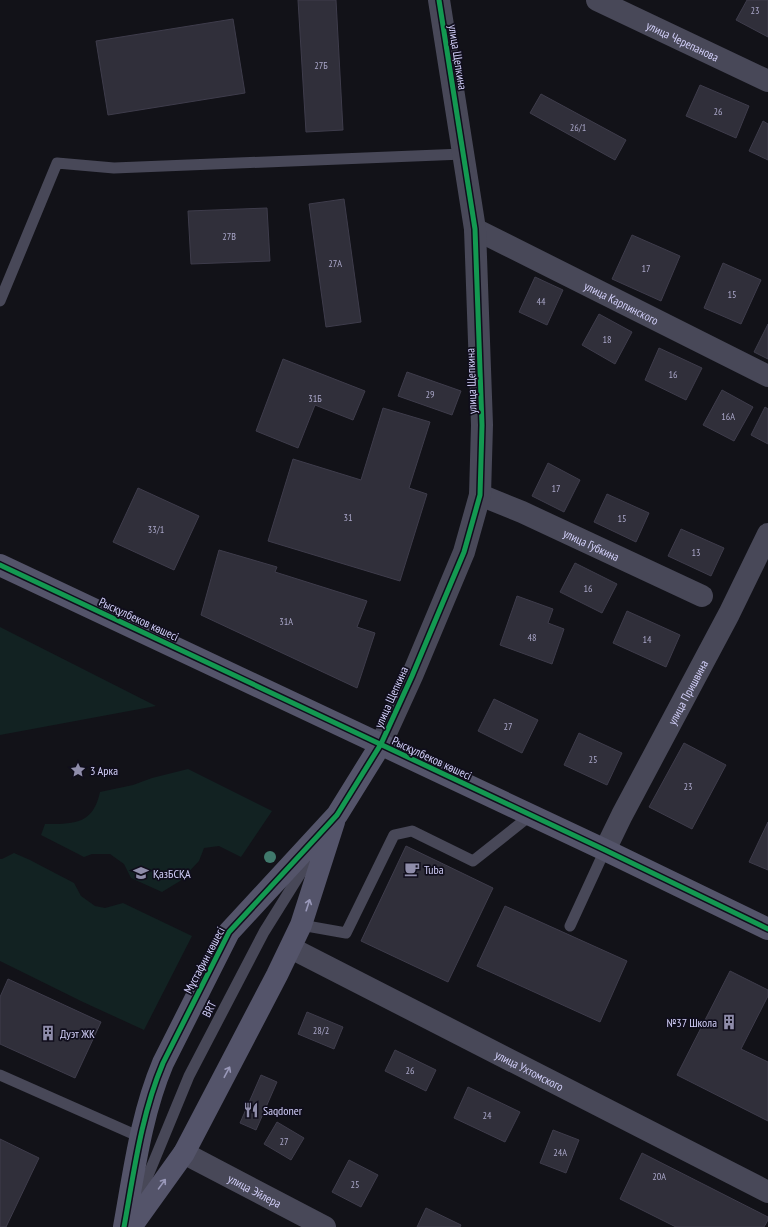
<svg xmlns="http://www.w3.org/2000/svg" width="768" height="1227" font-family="'PT Sans Narrow',sans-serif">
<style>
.green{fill:#122222}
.building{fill:#302f3a;stroke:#3e3c4b}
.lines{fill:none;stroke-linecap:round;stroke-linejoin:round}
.lane{stroke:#484858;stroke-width:11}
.street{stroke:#484858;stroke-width:22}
.secondary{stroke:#54546a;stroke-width:22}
.cycleway-casing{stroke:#100e1c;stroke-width:8}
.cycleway{stroke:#139951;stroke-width:5}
.tree{fill:#40796c}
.oneway{stroke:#9998b9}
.labels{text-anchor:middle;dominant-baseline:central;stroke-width:3.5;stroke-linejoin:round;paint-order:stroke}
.number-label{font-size:10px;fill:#aaa7c9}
.street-label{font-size:12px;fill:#d2cff9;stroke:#100e1c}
.poi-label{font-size:12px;fill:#d2cff9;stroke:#100e1c;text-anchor:start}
</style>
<rect width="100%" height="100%" fill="#121218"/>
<path class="green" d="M0 627 156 706 0 735Z
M188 769 272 811 241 857 219 846 204 848 199 861 180 881 162 892 131 878 124 864 110 854H92L84 857 41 835 45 824C73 824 93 825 100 792L133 785 152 778Z
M14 853 30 860 74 883 81 896 95 906 105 908 123 903 192 936 144 1030 83 1002 0 961V859H2Z"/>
<path class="building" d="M298 0H336L343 130 306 132Z
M747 0H768V37L736 20Z
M233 19 245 93 108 115 96 41Z
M700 85 749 106 736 138 686 116Z
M541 94 626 140 615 160 530 113Z
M763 121 768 124V160L749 151Z
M344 199 361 322 326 327 309 204Z
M267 208 270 261 191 264 188 211Z
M632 235 680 256 661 301 612 279Z
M723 263 761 280 741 324 704 308Z
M535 277 563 290 547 325 519 312Z
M599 314 632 332 615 364 582 345Z
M768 324V359L754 352Z
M659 348 702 368 686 400 645 380Z
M283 359 365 391 353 420 315 405 298 448 256 431Z
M407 372 461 391 452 415 398 396Z
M722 390 753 407 734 441 703 425Z
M765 407 768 409V444L751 435Z
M383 408 430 422 409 488 427 494 400 581 268 541 293 459 361 480Z
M548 463 580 480 564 512 532 496Z
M138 488 199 516 174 570 113 542Z
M607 494 649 513 636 542 594 522Z
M681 529 724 548 711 576 668 556Z
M219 550 277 567 275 572 367 601 357 627 375 633 357 688 201 615Z
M575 563 617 584 602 613 560 592Z
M517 596 553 609 548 623 564 629 552 664 500 645Z
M627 611 680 635 666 667 613 643Z
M494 699 538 720 522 753 478 731Z
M579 733 622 753 607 785 564 765Z
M684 743 726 765 692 829 649 807Z
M768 822V870L749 862Z
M406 846 493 888 448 982 361 941Z
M505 906 627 961 600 1022 477 966Z
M730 971 768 990V996L741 1049 768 1062V1121L677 1075Z
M8 979 101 1022 75 1078 0 1044V997Z
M307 1012 343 1027 334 1049 298 1034Z
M395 1050 436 1070 426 1091 385 1071Z
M261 1075 277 1082 256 1130 240 1123Z
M468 1087 520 1112 505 1142 454 1118Z
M277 1122 304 1138 291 1160 264 1144Z
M553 1130 579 1140 566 1173 540 1163Z
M0 1139 39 1158 6 1227H0Z
M642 1153 768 1217V1220L764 1227H676L620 1199Z
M349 1160 378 1175 361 1207 332 1192Z
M426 1208 461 1225 460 1227H417Z"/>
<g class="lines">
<path class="lane" d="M0 301 57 163 114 168 463 154
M301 925 346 933 394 835 412 831 473 861 531 815
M570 926 605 850
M0 1075 140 1137
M135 1207 189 1076 264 932 312 855"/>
<g class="street">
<path id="s1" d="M597 0 768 81"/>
<path id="s2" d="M475 229 768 376"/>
<path id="s3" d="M480 495 522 512 702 596"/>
<path d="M381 744 412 676 464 552 480 495 482 425 475 229 439 0"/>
<path id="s4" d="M605 850 622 815 729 614 768 534"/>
<path id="s5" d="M291 948 768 1192"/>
<path id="s6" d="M184 1153 197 1160 325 1227"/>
</g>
<path class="secondary" d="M0 565 605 850 768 929
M124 1227C134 1172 141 1115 163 1063L229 932 337 815 381 744
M131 1227 184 1153 277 975 301 925 334 822"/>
<g class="cycleway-casing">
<path id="cycleway" d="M0 565 605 850 768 929
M124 1227C134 1172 141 1115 163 1063L229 932 337 815 381 744 412 676 464 552 480 495 482 425 475 229 439 0"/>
</g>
<use href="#cycleway" class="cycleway"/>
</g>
<circle class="tree" cx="270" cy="857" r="6"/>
<defs><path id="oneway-shaft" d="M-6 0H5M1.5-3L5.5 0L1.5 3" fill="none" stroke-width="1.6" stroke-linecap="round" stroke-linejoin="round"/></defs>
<g class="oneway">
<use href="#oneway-shaft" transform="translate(308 905) rotate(-72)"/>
<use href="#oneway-shaft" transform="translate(227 1072) rotate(-62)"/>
<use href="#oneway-shaft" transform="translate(162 1184) rotate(-54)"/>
</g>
<defs>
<g id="sight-bare" transform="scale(1.2)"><path d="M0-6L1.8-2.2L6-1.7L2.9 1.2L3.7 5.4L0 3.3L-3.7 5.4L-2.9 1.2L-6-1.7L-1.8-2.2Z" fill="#8f8daa" stroke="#100e1c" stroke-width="2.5" paint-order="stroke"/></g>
<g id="cafe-bare" transform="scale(1.2)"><path d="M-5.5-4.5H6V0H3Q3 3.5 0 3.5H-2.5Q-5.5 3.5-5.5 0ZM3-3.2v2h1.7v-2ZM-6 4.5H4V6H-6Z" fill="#8f8daa" stroke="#100e1c" stroke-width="2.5" paint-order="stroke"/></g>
<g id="university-bare" transform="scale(1.2)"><path d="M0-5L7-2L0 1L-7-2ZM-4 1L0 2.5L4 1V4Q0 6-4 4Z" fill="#8f8daa" stroke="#100e1c" stroke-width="2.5" paint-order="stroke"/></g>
<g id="building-bare" transform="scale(1.2)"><path d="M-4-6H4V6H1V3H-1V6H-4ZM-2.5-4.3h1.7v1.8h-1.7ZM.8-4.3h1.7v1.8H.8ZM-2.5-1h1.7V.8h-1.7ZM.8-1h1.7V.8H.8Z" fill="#8f8daa" stroke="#100e1c" stroke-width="2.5" paint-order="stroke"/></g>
<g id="restaurant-bare" transform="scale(1.2)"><path d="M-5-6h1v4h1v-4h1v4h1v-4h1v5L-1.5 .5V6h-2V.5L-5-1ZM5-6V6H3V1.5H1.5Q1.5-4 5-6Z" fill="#8f8daa" stroke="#100e1c" stroke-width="2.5" paint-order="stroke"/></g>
</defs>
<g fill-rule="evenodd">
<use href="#sight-bare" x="78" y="770"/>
<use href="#cafe-bare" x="412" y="869"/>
<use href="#university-bare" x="141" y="873"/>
<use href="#building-bare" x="729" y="1022"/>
<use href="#building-bare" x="48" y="1033"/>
<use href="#restaurant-bare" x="251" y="1110"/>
</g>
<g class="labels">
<g class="number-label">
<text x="755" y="10">23</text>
<text x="321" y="65">27Б</text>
<text x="718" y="111">26</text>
<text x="578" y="127">26/1</text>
<text x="229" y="236">27В</text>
<text x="335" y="263">27А</text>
<text x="646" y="268">17</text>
<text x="732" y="294">15</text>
<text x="541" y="301">44</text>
<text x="607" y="339">18</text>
<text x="673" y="374">16</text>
<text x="430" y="394">29</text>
<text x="315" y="398">31Б</text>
<text x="728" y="416">16А</text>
<text x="556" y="488">17</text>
<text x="348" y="517">31</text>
<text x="622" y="518">15</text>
<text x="156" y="529">33/1</text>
<text x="696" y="552">13</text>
<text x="588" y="588">16</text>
<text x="286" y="621">31А</text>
<text x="532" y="637">48</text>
<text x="647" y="639">14</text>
<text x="508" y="726">27</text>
<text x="593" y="759">25</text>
<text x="688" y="786">23</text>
<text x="321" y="1030">28/2</text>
<text x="410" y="1070">26</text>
<text x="487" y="1115">24</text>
<text x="284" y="1141">27</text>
<text x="560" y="1152">24А</text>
<text x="659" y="1176">20А</text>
<text x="355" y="1184">25</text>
</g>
<g class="street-label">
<text stroke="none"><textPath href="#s1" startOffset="95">улица Черепанова</textPath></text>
<text transform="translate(458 57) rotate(81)">улица Щепкина</text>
<text stroke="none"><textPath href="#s2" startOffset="164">улица Карпинского</textPath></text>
<text transform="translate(471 381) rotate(-92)">улица Щепкина</text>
<text stroke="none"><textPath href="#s3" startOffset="122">улица Губкина</textPath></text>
<text transform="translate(139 619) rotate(25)">Рысқұлбеков көшесі</text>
<text stroke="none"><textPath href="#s4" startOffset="178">улица Пришвина</textPath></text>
<text transform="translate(391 697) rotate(-66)">улица Щепкина</text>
<text transform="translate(432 758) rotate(25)">Рысқұлбеков көшесі</text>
<text transform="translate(204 960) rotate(-62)">Мұстафин көшесі</text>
<text transform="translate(209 1009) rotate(-63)">BRT</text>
<text stroke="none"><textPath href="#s5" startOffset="268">улица Ухтомского</textPath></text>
<text stroke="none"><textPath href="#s6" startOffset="80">улица Эйлера</textPath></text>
</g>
<g class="poi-label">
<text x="90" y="770">3 Арка</text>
<text x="424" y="869">Tuba</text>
<text x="153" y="873">ҚазБСҚА</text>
<text x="717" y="1022" text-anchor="end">№37 Школа</text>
<text x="60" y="1033">Дуэт ЖК</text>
<text x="263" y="1110">Saqdoner</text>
</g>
</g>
</svg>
